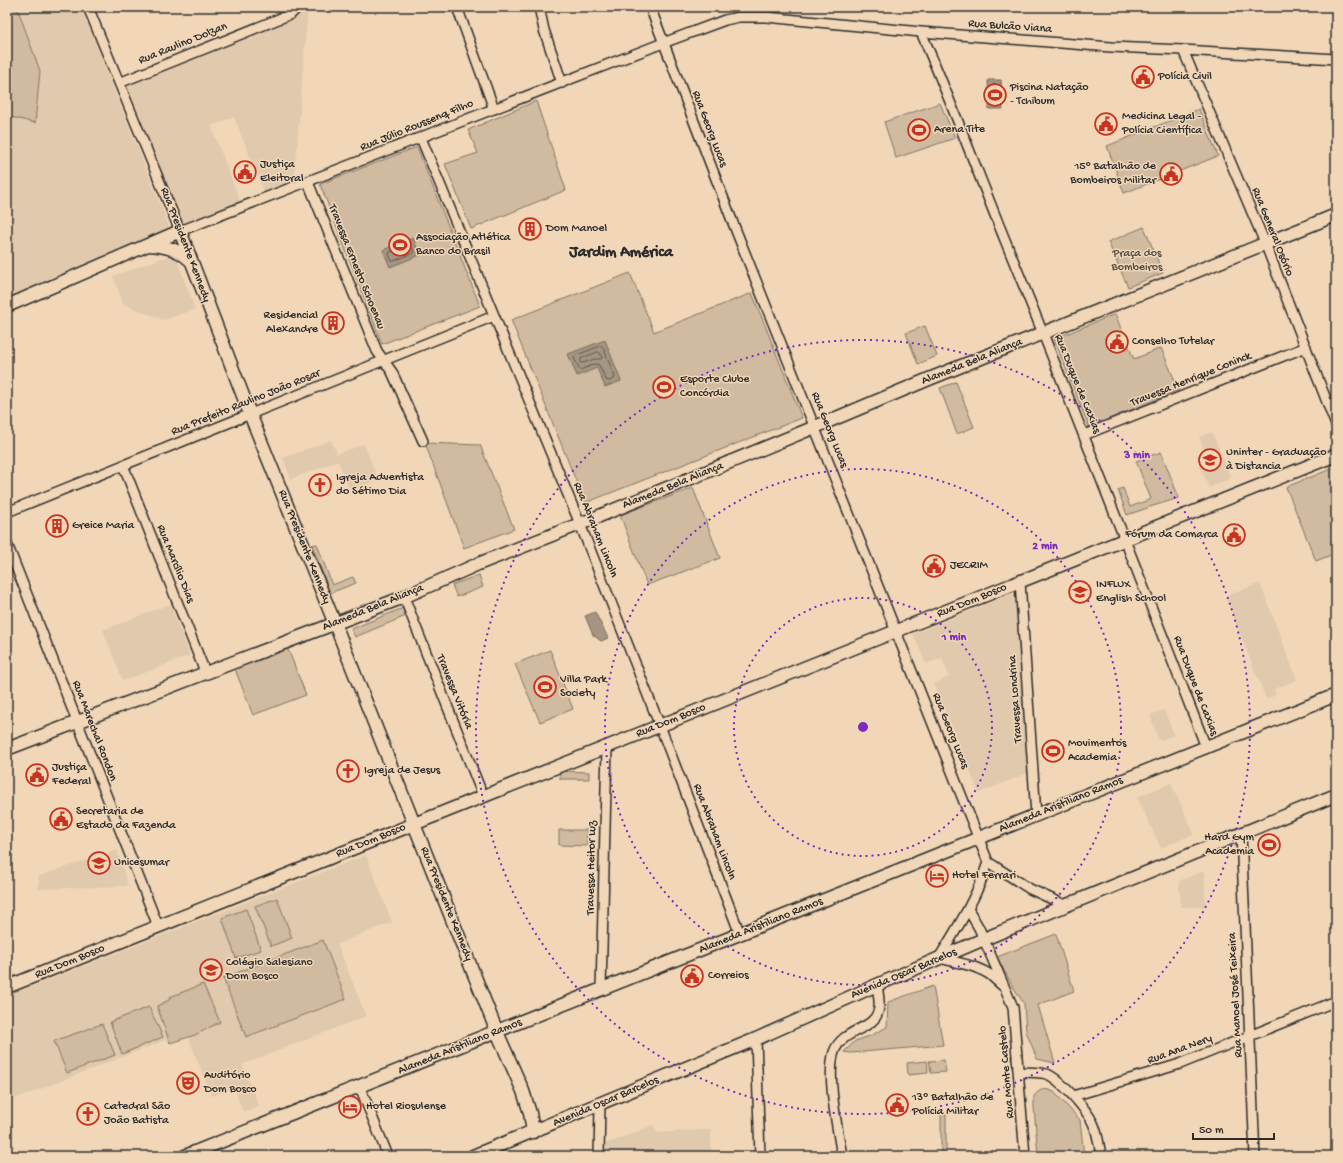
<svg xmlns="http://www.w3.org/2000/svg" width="1343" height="1163" font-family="'Gochi Hand',sans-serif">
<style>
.built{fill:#e0c9ac}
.green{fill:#d0bba0;stroke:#7e7366}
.water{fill:#a59582;stroke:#746b5f}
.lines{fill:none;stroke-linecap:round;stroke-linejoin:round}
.shore{stroke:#5c554e;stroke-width:1}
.street-casing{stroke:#2b2b2b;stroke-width:12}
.secondary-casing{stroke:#2b2b2b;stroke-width:15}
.street{stroke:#f1d7b8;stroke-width:9}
.secondary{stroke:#f1d7b8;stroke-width:12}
.ring{fill:none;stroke:#7b2cbf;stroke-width:2;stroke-dasharray:2 4}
.labels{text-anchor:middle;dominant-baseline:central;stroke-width:3;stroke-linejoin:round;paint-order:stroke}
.street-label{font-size:12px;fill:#2b2b2b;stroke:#f1d7b8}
.poi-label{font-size:12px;fill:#2b2b2b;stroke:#f1d7b8;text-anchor:start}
.park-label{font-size:12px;fill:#4c4842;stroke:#f1d7b8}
.district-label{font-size:16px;font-weight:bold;fill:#2b2b2b;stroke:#f1d7b8}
.centre{fill:#7b2cbf;stroke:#f1d7b8;stroke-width:2}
.ring-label{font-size:12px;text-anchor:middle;font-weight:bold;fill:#7b2cbf;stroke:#f1d7b8;stroke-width:3;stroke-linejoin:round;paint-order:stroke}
</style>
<rect width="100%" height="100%" fill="#f1d7b8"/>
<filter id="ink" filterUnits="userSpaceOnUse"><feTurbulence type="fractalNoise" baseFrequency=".025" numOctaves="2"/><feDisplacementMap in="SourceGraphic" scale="8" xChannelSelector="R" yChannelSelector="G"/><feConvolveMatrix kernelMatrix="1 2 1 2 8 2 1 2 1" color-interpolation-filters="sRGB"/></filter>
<g filter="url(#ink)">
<path class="built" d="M17 7H81L171 231 26 290 7 297V116L35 123 40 71Z
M303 7H308L294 182 264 195 259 178 234 117 211 126 241 204 183 226 128 86 281 24 289 19Z
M168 256 173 257 177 260 195 309 164 320 123 304 113 276Z
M1212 432 1231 478 1209 488 1196 456 1205 452 1199 437Z
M331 440 337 454 364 444 378 480 350 491 338 461 291 479 283 458Z
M1260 583 1297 680 1274 689 1276 695 1266 699 1225 596Z
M1017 592 1028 773 979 793 934 684 949 677 942 658 926 664 913 634Z
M170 604 190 655 123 681 103 630Z
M1164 710 1174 735 1159 741 1150 715Z
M1171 783 1194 834 1161 848 1137 797Z
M117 850 128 886 38 889 39 876Z
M366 855 392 922 337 944 366 1016 242 1065 259 1106 243 1112 234 1088 212 1096 186 1032 7 1102V996Z
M1204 871 1206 907H1181L1179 881Z
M653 1125 657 1133 711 1129V1156H606V1144Z"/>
<path class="green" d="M7 7H17L40 71 35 123 7 116Z
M536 101 566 190 471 229 445 164 478 153 468 130Z
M940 103 955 138 896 158 884 122Z
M1199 109 1218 156 1124 193 1107 146Z
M417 147 480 306 382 344 320 184Z
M1144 227 1163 273 1128 287 1108 242Z
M630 273 654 332 752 293 802 418 585 503 511 320Z
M1115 314 1134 359 1161 348 1179 390 1089 427 1054 339Z
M925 326 937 356 918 364 906 333Z
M956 382 974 427 957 434 940 388Z
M425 443 480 445 514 529 464 548Z
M1161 452 1179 498 1153 506 1127 515 1118 490 1123 488 1130 507 1151 499 1136 461Z
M1336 467V553L1316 561 1286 487Z
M693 488 720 558 647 585 620 515Z
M317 544 332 585 353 577 356 583 330 593 312 545Z
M479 575 483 587 457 597 452 585Z
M403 608 406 616 355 637 351 629Z
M286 644 306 695 253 715 233 664Z
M550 650 573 709 540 722 515 664Z
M560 771 589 772V779H560Z
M559 830H587V846L559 845Z
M277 898 292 938 271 946 255 906Z
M246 909 261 950 236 958 222 918Z
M1056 934 1074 991 1038 1005 1055 1063 1037 1059 1026 1031 1024 1004 1012 985 997 957Z
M323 940 346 999 246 1037 223 978Z
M203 984 220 1022 195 1035 170 1043 157 1006 169 1000 170 997Z
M933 986 943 1045 851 1053 844 1052 855 1041 870 1036 887 1027 888 1002Z
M149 1007 163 1037 122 1054 110 1022Z
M102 1024 115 1055 67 1073 54 1041Z
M944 1060 946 1072 931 1073 929 1061Z
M927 1061 928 1073 908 1075 907 1063Z
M1043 1089 1049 1090 1054 1092 1080 1120 1084 1156H1038L1034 1107V1096L1038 1092Z
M941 1114H946V1156H941Z"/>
<path class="water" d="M988 80H1001L1003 109H989Z
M413 238 420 255 390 267 383 250Z
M605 340 621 381 605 387 597 368 577 376 568 354Z
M595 612 608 638 601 641 593 635 585 616Z"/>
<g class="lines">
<path class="shore" d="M994 84 998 86V103L997 105H994L993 103 992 86Z
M410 244 414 251 413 253 394 261H392L389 254 390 252Z
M601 346 603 347 615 377 614 379 609 381 606 380 599 365 595 364 580 370 574 358 575 356Z
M598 352 600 353 602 357 601 359H594L583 363H581V359Z"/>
<g class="street-casing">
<path id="street" d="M88 7 180 231 663 43 725 20 739 17H766L921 32 1111 47 1183 50 1336 59
M457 7 494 109
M539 7 544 30 562 83
M650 7 733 223 988 862
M921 32C951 101 977 171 1005 240 1074 408 1140 578 1206 747
M1183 50 1265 243 1336 425
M119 83 291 14 298 7
M421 138 580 524 660 726 740 934
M308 182 377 351 392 372 423 441
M1084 435 1306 347
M123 465 205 672
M7 512 494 316
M7 544 158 926
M1020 582 1036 815
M404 597 483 796
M1241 834 1255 1156
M988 862C977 897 958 927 939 958 956 962 974 965 989 974 994 978 999 983 1004 987
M988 862 1030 889 1067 906
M968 909 979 928 1013 1007 1025 1156
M601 990 607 747
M756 1039 760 1156
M1019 1072C1028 1072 1038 1072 1047 1074 1060 1079 1087 1110 1093 1123 1098 1133 1099 1145 1101 1156
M360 1087 388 1156
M1073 1096 1180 1064 1336 1001
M599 1156 600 1104
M842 1156C838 1131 826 1075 834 1052 842 1029 873 1030 878 1012 881 1004 878 993 877 985"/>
</g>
<g class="secondary-casing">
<path id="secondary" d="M149 245C165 246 178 249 190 260
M7 306 180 231 250 414 335 624 414 824 497 1032 523 1091 530 1113 533 1132
M7 749 404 597 478 564 580 524 815 427 929 379 1336 215
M7 987 1336 455
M185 1156 1336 695
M473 1156 756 1039 877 985 984 939 1336 795"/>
</g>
<use href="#street" class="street"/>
<use href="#secondary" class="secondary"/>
</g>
</g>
<g class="ring">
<circle cx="863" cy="727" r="129"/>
<circle cx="863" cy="727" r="258"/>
<circle cx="863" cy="727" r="387"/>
</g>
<defs>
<g id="civic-ring" transform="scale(1.15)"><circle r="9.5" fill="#f1d7b8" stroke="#c8321e" stroke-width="1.5"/><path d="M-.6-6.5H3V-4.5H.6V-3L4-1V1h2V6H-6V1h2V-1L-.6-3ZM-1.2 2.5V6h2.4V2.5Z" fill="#c8321e"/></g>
<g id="stadium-ring" transform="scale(1.15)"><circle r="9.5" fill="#f1d7b8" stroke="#c8321e" stroke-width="1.5"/><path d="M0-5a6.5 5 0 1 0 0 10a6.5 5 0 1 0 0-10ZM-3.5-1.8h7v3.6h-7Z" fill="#c8321e"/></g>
<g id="building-ring" transform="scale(1.15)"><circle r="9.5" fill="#f1d7b8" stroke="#c8321e" stroke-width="1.5"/><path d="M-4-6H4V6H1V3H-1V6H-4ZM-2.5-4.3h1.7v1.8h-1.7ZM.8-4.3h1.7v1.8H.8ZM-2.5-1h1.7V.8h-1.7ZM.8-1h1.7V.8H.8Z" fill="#c8321e"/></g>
<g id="university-ring" transform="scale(1.15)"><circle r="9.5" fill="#f1d7b8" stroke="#c8321e" stroke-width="1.5"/><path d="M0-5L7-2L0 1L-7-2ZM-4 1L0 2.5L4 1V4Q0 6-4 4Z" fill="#c8321e"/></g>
<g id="church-ring" transform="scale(1.15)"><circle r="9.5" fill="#f1d7b8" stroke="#c8321e" stroke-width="1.5"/><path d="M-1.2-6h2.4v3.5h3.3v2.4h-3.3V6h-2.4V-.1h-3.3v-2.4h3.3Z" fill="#c8321e"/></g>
<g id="school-ring" transform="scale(1.15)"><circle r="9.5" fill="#f1d7b8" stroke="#c8321e" stroke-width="1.5"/><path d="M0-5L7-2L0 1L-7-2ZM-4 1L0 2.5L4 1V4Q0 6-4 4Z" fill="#c8321e"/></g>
<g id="hotel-ring" transform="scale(1.15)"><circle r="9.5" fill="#f1d7b8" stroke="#c8321e" stroke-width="1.5"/><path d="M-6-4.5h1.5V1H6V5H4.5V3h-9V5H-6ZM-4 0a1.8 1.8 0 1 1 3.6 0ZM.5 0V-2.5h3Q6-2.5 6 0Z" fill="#c8321e"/></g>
<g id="theatre-ring" transform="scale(1.15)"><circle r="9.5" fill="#f1d7b8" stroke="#c8321e" stroke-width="1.5"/><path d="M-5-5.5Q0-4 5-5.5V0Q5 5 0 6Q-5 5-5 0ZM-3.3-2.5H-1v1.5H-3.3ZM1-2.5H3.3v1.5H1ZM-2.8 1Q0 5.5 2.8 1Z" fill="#c8321e"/></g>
</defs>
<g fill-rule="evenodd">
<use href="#civic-ring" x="1143" y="77"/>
<use href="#stadium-ring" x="995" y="95"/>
<use href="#civic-ring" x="1106" y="124"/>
<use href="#stadium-ring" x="919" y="130"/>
<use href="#civic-ring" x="245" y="172"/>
<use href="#civic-ring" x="1171" y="174"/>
<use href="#building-ring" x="530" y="229"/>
<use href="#stadium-ring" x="400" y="245"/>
<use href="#building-ring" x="333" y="323"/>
<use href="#civic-ring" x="1117" y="342"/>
<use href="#stadium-ring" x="664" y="387"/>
<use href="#university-ring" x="1210" y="460"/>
<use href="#church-ring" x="320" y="485"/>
<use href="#building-ring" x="57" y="526"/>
<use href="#civic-ring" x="1234" y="535"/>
<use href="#civic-ring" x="934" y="566"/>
<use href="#school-ring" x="1080" y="592"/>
<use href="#stadium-ring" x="545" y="687"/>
<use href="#stadium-ring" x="1053" y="751"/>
<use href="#church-ring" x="348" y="771"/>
<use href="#civic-ring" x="37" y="775"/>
<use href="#civic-ring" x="61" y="819"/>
<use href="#stadium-ring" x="1269" y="845"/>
<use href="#university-ring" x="99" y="863"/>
<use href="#hotel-ring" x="937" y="876"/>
<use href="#school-ring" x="211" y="970"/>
<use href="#civic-ring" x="692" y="976"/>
<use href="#theatre-ring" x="188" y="1083"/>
<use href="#civic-ring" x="897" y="1105"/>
<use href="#hotel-ring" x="350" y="1107"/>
<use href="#church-ring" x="88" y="1114"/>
</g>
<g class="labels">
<g class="street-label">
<text transform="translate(1010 27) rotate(4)">Rua Bulcão Viana</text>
<text transform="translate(183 44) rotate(-22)">Rua Raulino Dolzan</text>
<text transform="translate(417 126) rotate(-22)">Rua Júlio Roussenq Filho</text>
<text transform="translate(709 129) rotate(69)">Rua Georg Lucas</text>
<text transform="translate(1272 232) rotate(68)">Rua General Osório</text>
<text transform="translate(185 245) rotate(69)">Rua Presidente Kennedy</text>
<text transform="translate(356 267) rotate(68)">Travessa Ernesto Schoenau</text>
<text transform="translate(972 362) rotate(-22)">Alameda Bela Aliança</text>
<text transform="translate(1191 380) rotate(-22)">Travessa Henrique Coninck</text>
<text transform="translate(1077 384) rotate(68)">Rua Duque de Caxias</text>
<text transform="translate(246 403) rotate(-22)">Rua Prefeito Raulino João Rosar</text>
<text transform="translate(829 430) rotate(68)">Rua Georg Lucas</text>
<text transform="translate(673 486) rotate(-22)">Alameda Bela Aliança</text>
<text transform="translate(595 530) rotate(68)">Rua Abraham Lincoln</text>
<text transform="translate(304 547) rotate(68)">Rua Presidente Kennedy</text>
<text transform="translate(175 564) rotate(68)">Rua Marcílio Dias</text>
<text transform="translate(972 601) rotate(-22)">Rua Dom Bosco</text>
<text transform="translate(373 608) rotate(-22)">Alameda Bela Aliança</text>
<text transform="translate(1195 686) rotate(69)">Rua Duque de Caxias</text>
<text transform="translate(454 692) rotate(68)">Travessa Vitória</text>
<text transform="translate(1016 699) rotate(-94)">Travessa Londrina</text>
<text transform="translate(671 721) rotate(-22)">Rua Dom Bosco</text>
<text transform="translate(94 731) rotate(69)">Rua Marechal Rondon</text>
<text transform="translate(950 731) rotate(68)">Rua Georg Lucas</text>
<text transform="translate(1061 805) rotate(-22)">Alameda Aristiliano Ramos</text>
<text transform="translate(714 832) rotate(69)">Rua Abraham Lincoln</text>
<text transform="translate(371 841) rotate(-22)">Rua Dom Bosco</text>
<text transform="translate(592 868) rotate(-89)">Travessa Heitor Luz</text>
<text transform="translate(446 904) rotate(68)">Rua Presidente Kennedy</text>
<text transform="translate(761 926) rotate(-22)">Alameda Aristiliano Ramos</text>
<text transform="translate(70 962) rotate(-22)">Rua Dom Bosco</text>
<text transform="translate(904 974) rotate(-23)">Avenida Oscar Barcelos</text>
<text transform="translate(1236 995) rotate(-93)">Rua Manoel José Teixeira</text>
<text transform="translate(460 1047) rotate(-22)">Alameda Aristiliano Ramos</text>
<text transform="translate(1180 1050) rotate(-20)">Rua Ana Nery</text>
<text transform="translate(1007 1072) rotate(-95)">Rua Monte Castelo</text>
<text transform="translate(606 1102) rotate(-23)">Avenida Oscar Barcelos</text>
</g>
<g class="poi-label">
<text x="1158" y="77">Polícia Civil</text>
<text x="1010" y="88">Piscina Natação<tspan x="1010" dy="14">- Tchibum</tspan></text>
<text x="1122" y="117">Medicina Legal -<tspan x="1122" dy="14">Polícia Científica</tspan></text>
<text x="934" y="130">Arena Tite</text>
<text x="260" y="165">Justiça<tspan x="260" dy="14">Eleitoral</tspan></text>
<text x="1156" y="167" text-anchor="end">15º Batalhão de<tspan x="1156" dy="14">Bombeiros Militar</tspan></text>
<text x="546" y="229">Dom Manoel</text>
<text x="416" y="238">Associação Atlética<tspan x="416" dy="14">Banco do Brasil</tspan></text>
<text x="318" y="316" text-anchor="end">Residencial<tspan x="318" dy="14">Alexandre</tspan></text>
<text x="1132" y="342">Conselho Tutelar</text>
<text x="680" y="380">Esporte Clube<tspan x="680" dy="14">Concórdia</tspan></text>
<text x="1226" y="453">Uninter - Graduação<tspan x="1226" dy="14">à Distancia</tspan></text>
<text x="336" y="478">Igreja Adventista<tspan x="336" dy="14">do Sétimo Dia</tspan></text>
<text x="72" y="526">Greice Maria</text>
<text x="1218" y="535" text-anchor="end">Fórum da Comarca</text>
<text x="950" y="566">JECRIM</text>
<text x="1096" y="585">INFLUX<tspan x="1096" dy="14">English School</tspan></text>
<text x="560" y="680">Villa Park<tspan x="560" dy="14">Society</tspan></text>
<text x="1068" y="744">Movimentos<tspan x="1068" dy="14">Academia</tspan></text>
<text x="52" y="768">Justiça<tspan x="52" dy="14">Federal</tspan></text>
<text x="364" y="771">Igreja de Jesus</text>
<text x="76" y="812">Secretaria de<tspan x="76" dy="14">Estado da Fazenda</tspan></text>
<text x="1254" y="838" text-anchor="end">Hard Gym<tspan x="1254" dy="14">Academia</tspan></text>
<text x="114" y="863">Unicesumar</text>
<text x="952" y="876">Hotel Ferrari</text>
<text x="226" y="963">Colégio Salesiano<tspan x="226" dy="14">Dom Bosco</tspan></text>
<text x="708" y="976">Correios</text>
<text x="204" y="1076">Auditório<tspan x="204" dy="14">Dom Bosco</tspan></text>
<text x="912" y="1098">13º Batalhão de<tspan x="912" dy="14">Polícia Militar</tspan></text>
<text x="104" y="1107">Catedral São<tspan x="104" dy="14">João Batista</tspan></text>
<text x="366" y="1107">Hotel Riosulense</text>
</g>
<g class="park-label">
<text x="1137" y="254">Praça dos<tspan x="1137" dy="14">Bombeiros</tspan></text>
</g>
<g class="district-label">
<text x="621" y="253">Jardim América</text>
</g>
</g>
<circle cx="863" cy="727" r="6" class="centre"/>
<g class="ring-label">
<text x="1137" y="458">3 min</text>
<text x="1045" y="549">2 min</text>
<text x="954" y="640">1 min</text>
</g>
<rect width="1343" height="1163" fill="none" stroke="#f1d7b8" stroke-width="24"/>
<rect x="12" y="12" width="1319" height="1139" fill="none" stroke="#2b2b2b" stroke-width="1.5" filter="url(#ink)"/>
<path d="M1193 1133v6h81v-6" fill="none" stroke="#2b2b2b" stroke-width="2"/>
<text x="1199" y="1133" font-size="12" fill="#2b2b2b" stroke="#f1d7b8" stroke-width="3" paint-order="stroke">50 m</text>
</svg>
